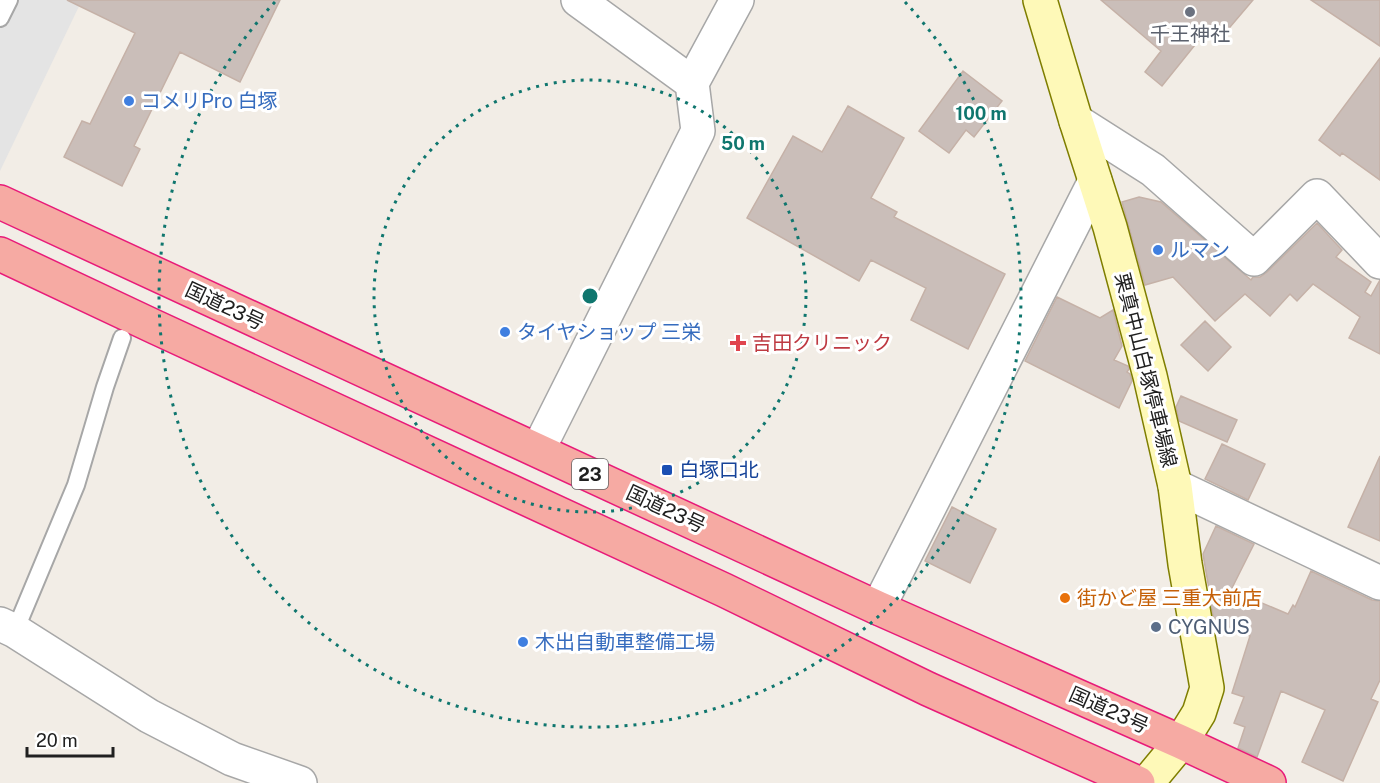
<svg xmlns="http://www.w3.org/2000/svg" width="1380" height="783" font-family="'Public Sans','Noto Sans JP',sans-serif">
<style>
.parking{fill:#e4e4e4}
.building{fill:#cabeb9;stroke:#c5b1a7;stroke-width:1.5}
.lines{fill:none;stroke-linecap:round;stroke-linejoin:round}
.service-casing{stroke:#a7a7a7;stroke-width:20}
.minor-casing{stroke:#a7a7a7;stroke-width:36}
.secondary-casing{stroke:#7f7e00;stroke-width:36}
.trunk-casing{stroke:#e81b79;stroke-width:36}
.service{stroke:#fff;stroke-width:16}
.minor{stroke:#fff;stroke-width:33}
.secondary{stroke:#fef9b8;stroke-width:33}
.trunk{stroke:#f6aaa3;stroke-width:33}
.ring{fill:none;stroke:#0f766e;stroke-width:3;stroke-dasharray:3 6}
.worship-dot{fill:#6b7280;stroke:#fff;stroke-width:2}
.shop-dot{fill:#3f7fe0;stroke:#fff;stroke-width:2}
.health-dot{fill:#e0444e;stroke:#fff;stroke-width:2}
.transit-dot{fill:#1a4fb4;stroke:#fff;stroke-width:2}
.food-dot{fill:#e8710a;stroke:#fff;stroke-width:2}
.service-dot{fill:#5c6f8a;stroke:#fff;stroke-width:2}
.labels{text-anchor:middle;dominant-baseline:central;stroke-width:6;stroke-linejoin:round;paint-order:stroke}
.shield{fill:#fff;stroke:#636363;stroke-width:1.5}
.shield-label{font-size:18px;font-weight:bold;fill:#202020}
.worship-label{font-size:20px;fill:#5b616d;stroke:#fff}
.shop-label{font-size:20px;fill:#366cbe;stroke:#fff;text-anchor:start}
.street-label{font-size:20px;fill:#202020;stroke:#fff}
.health-label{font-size:20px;fill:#be3a42;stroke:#fff;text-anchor:start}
.transit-label{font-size:20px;fill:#164399;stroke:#fff;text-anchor:start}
.food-label{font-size:20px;fill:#c56008;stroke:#fff;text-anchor:start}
.service-label{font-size:20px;fill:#4e5e75;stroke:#fff;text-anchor:start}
.centre{fill:#0f766e;stroke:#fff;stroke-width:3}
.ring-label{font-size:18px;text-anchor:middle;font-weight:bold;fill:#0f766e;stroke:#fff;stroke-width:6;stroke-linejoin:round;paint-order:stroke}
</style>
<rect width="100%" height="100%" fill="#f2ede6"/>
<path class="parking" d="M0 0H82L0 171Z"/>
<path class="building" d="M67 0H280L240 82 180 52 134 146 140 149 122 186 64 157 82 121 90 124 135 33Z
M1101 0H1253L1225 33 1215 24 1209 31 1207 30 1162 86 1145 72 1161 51Z
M1311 0H1380V46Z
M1380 58V180L1342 153 1340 156 1319 140Z
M963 71 1002 101 974 137 966 130 949 153 919 131Z
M848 106 904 138 871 198 897 212 894 217 1005 274 968 349 911 320 926 288 871 260 859 281 747 218 793 136 822 152Z
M1139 197 1161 202 1251 280 1253 277H1260L1267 272 1317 223 1342 250 1336 257 1371 282 1365 292 1371 296 1380 280V354L1349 338 1360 317 1313 284 1297 301 1290 294 1270 316 1245 294 1215 321 1173 277 1145 285 1122 202Z
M1057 297 1100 318 1113 310 1122 346 1114 360 1128 366 1129 369 1127 372 1130 374 1132 381 1119 408 1025 361Z
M1205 321 1231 347 1208 371 1181 345Z
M1181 396 1237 420 1227 442 1179 421 1176 407Z
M1222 444 1265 464 1248 500 1205 479Z
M1380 456V541L1348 527Z
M952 507 996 529 970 583 925 561Z
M1216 526 1254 544 1231 590 1288 614 1293 605 1295 607 1311 571 1372 600 1380 601V680L1371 699 1378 702 1343 781 1302 762 1325 710 1281 691 1257 757 1238 748 1245 727 1234 723 1244 697 1232 693 1250 636 1214 620 1211 606 1213 602 1211 601 1203 554Z"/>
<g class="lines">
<g class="service-casing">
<path id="service" d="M0 18 9 0
M15 631 76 485 105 387 122 338"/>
</g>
<g class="minor-casing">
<path id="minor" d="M578 0 692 83
M1076 121 1153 170 1254 259 1317 196 1380 262
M538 450 698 131 692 83 737 0
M1175 486 1380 583
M878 608 1095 181
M0 624 15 631 149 716 232 759 300 783"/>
</g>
<g class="secondary-casing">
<path id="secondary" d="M1040 0 1076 121 1110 227 1150 376 1175 486 1185 564 1207 688 1199 713 1181 742 1147 783"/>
</g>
<g class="trunk-casing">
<path id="trunk" d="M0 202 878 608 1181 742 1269 783
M0 254 155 327 724 590 928 689 1138 783"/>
</g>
<use href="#service" class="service"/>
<use href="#minor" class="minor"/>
<use href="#secondary" class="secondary"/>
<use href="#trunk" class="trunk"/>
</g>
<g class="ring">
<circle cx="590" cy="296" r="216"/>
<path d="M905 2A431 431 0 1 1 275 2"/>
</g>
<circle class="worship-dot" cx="1190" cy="12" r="6"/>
<g class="shop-dot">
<circle cx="129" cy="101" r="6"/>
<circle cx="1158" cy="250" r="6"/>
<circle cx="505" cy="332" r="6"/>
<circle cx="523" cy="642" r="6"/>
</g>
<path class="health-dot" d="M735 334h6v6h6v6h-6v6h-6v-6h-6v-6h6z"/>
<rect class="transit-dot" x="661" y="464" width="12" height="12" rx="3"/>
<circle class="food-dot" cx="1065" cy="598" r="6"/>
<circle class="service-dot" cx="1156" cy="627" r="6"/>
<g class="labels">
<rect class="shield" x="572" y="459" width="36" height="30" rx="4.5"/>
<g class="shield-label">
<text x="590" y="474">23</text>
</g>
<g class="worship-label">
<text x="1190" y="34">千王神社</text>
</g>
<g class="shop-label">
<text x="141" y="101">コメリPro 白塚</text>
<text x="1170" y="250">ルマン</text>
<text x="517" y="332">タイヤショップ 三栄</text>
<text x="535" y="642">木出自動車整備工場</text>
</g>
<g class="street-label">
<text transform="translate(225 306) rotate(25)">国道23号</text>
<text transform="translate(1146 370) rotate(76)">栗真中山白塚停車場線</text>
<text transform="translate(666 509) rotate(25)">国道23号</text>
<text transform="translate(1109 710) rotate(24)">国道23号</text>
</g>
<g class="health-label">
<text x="752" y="343">吉田クリニック</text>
</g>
<g class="transit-label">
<text x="679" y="470">白塚口北</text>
</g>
<g class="food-label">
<text x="1077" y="598">街かど屋 三重大前店</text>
</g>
<g class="service-label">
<text x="1168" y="627">CYGNUS</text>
</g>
</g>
<circle cx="590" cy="296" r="9" class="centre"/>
<g class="ring-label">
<text x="981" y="120">100 m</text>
<text x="743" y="150">50 m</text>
</g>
<path d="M27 747v9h86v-9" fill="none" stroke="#202020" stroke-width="3"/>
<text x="36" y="747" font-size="18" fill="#202020" stroke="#ffffff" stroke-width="4.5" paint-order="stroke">20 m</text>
</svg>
